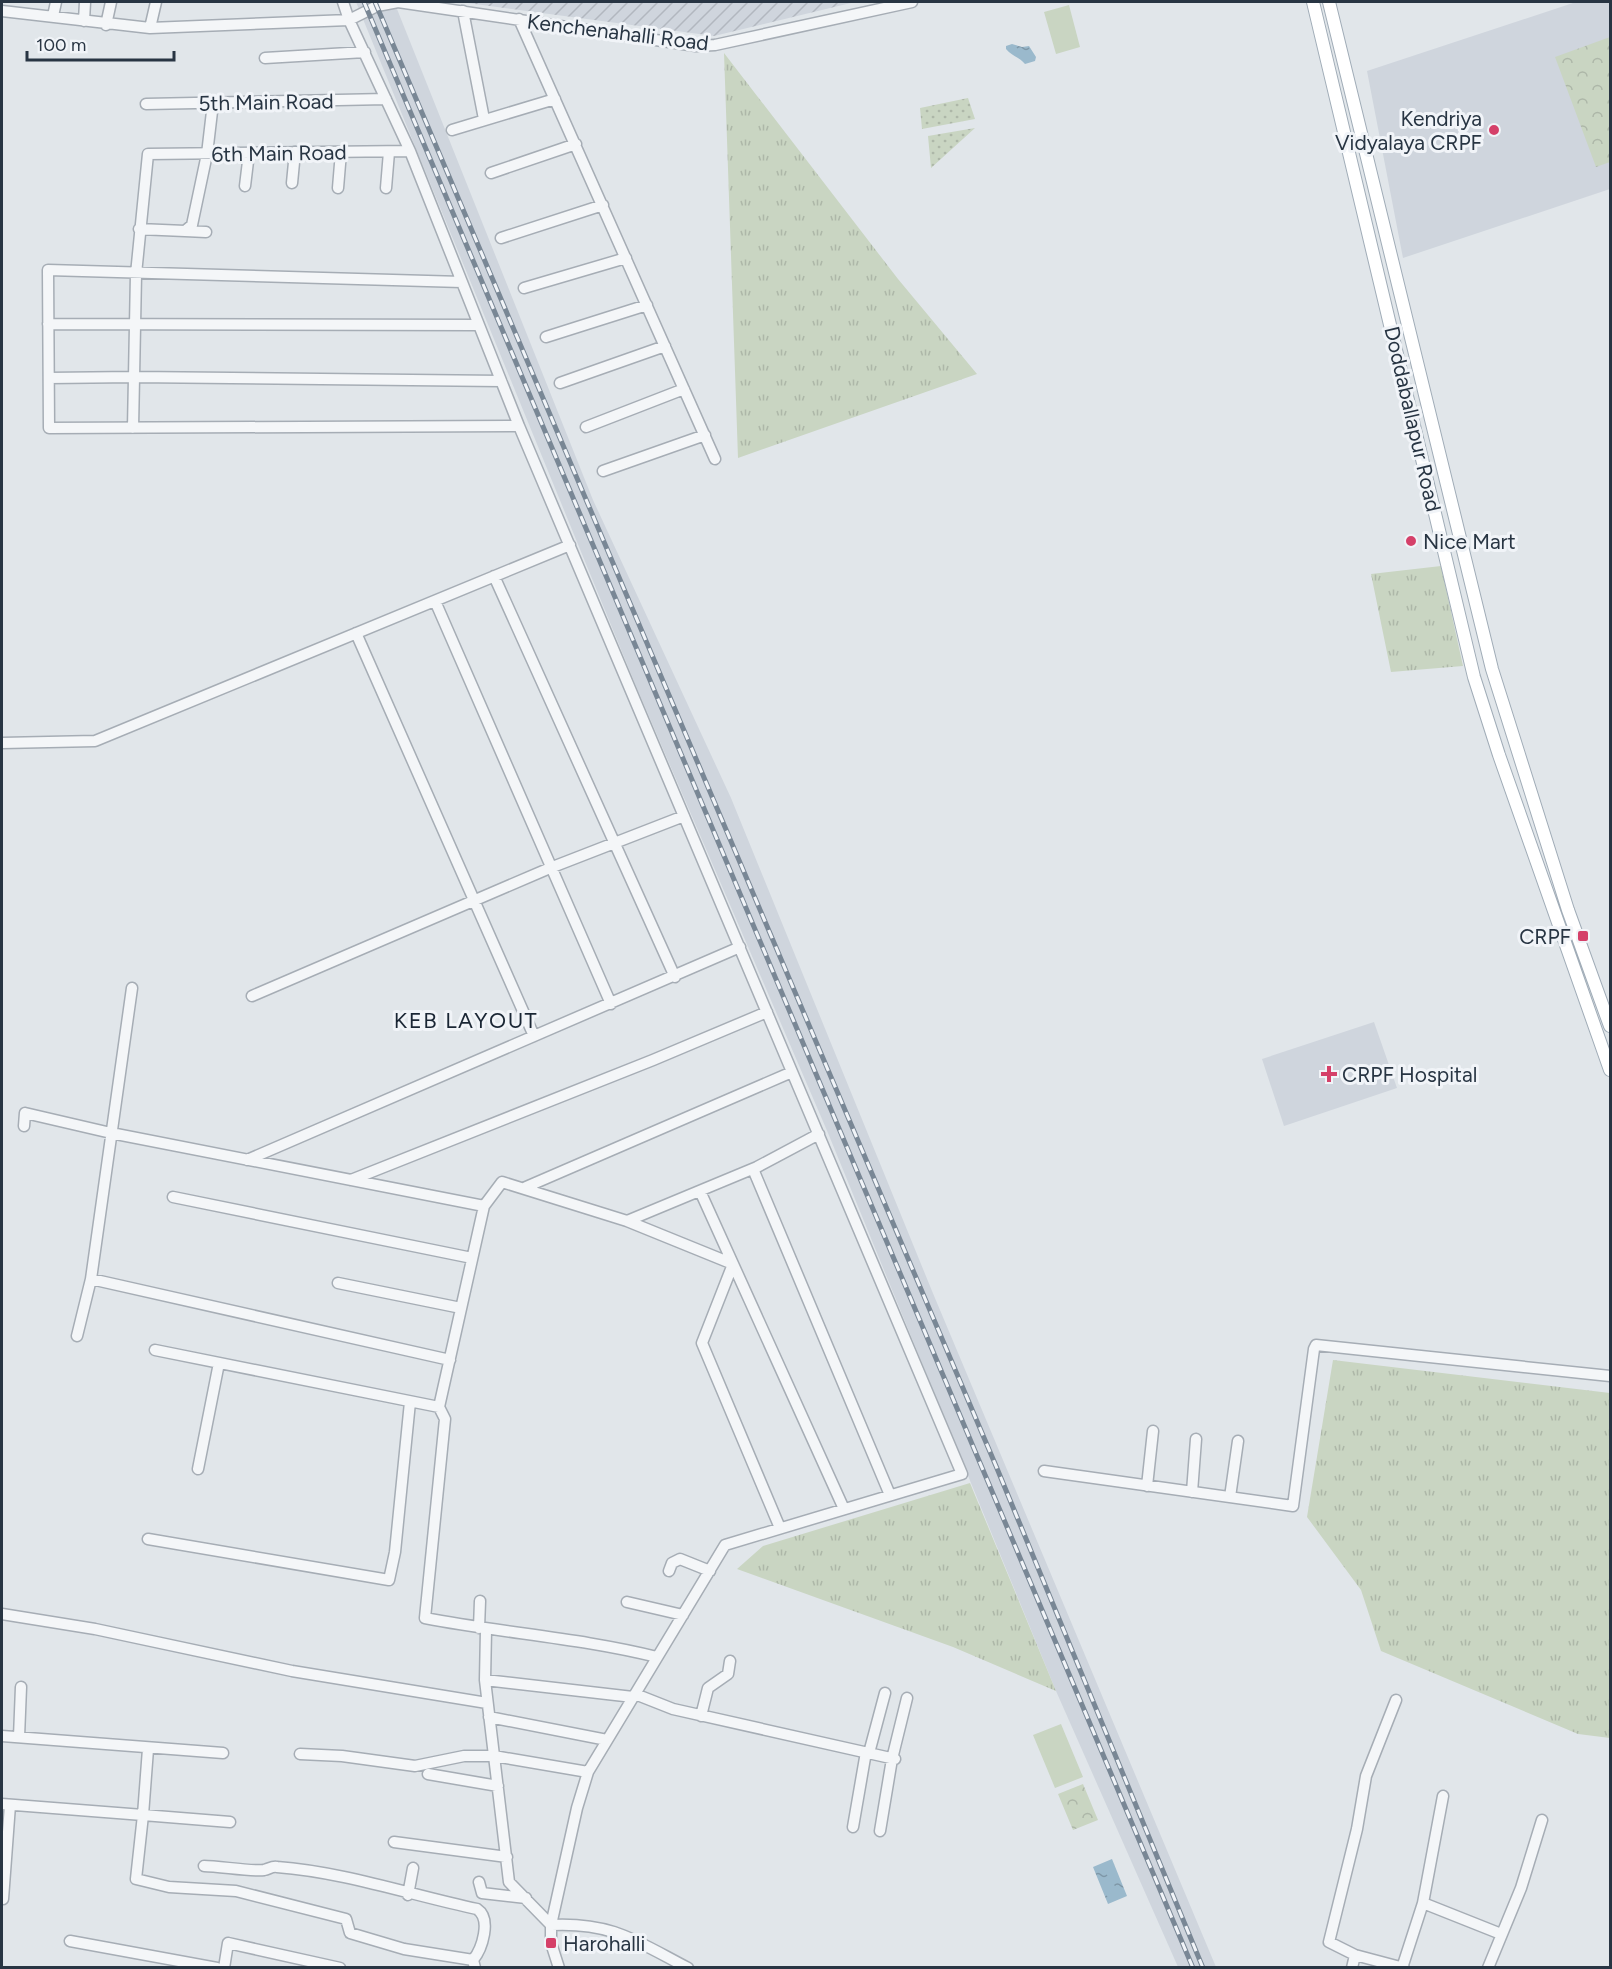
<svg xmlns="http://www.w3.org/2000/svg" width="1612" height="1969" font-family="Figtree,sans-serif">
<style>
.built{fill:#cfd5dd}
.industrial{fill:url(#industrial-furrows)}
.grass{fill:url(#grass-tufts)}
.forest{fill:url(#forest-crowns)}
.garden{fill:url(#garden-dots)}
.pitch{fill:#c9d5c2}
.water{fill:url(#water-ripples)}
.lines{fill:none;stroke-linecap:round;stroke-linejoin:round}
.minor-casing{stroke:#a6adb5;stroke-width:13}
.major-casing{stroke:#a0acb7;stroke-width:14}
.minor{stroke:#f4f6f8;stroke-width:10}
.major{stroke:#fff;stroke-width:12}
.rail-casing{stroke:#798795;stroke-width:5}
.rail{stroke:#f1f4f8;stroke-width:3;stroke-dasharray:9;stroke-linecap:butt}
.poi-dot{fill:#d54069;stroke:#f1f4f8;stroke-width:2}
.labels{text-anchor:middle;dominant-baseline:central;stroke-width:6;stroke-linejoin:round;paint-order:stroke}
.street-label{font-size:21px;fill:#283543;stroke:#f1f4f8}
.poi-label{font-size:21px;fill:#283543;stroke:#f1f4f8;text-anchor:start}
.neighbourhood-label{font-size:22px;letter-spacing:1.5px;fill:#1a2634;stroke:#f1f4f8}
</style>
<defs>
<pattern id="industrial-furrows" width="10" height="10" patternUnits="userSpaceOnUse" patternTransform="scale(1.5)"><rect width="10" height="10" fill="#cfd5dd"/><path d="M-1 1l2-2M0 10L10 0M9 11l2-2" fill="none" stroke="#b2b7bf"/></pattern>
<pattern id="grass-tufts" width="24" height="20" patternUnits="userSpaceOnUse" patternTransform="scale(1.5)"><rect width="24" height="20" fill="#c9d5c2"/><path d="M3 7l-1-3M5 7V3M7 7l1-3M15 17l-1-3M17 17v-4M19 17l1-3" fill="none" stroke="#adb7a8"/></pattern>
<pattern id="forest-crowns" width="20" height="18" patternUnits="userSpaceOnUse" patternTransform="scale(1.5)"><rect width="20" height="18" fill="#c9d5c2"/><path d="M2 6a3 3 0 1 1 6 0M12 15a3 3 0 1 1 6 0" fill="none" stroke="#adb7a8"/></pattern>
<pattern id="garden-dots" width="8" height="8" patternUnits="userSpaceOnUse" patternTransform="scale(1.5)"><rect width="8" height="8" fill="#c9d5c2"/><path d="M2 2h.1M6 6h.1" fill="none" stroke="#adb7a8" stroke-width="1.8" stroke-linecap="round"/></pattern>
<pattern id="water-ripples" width="26" height="14" patternUnits="userSpaceOnUse" patternTransform="scale(1.5)"><rect width="26" height="14" fill="#9ab9cc"/><path d="M2 4q2-2 4 0t4 0M15 11q2-2 4 0t4 0" fill="none" stroke="#7e97a7"/></pattern>
</defs>
<rect width="100%" height="100%" fill="#e1e6ea"/>
<path class="built" d="M356 2H397V9L593 500 731 798 932 1291 1216 1967H1178L1056 1691 828 1133 636 686Z
M1576 2H1610V189L1403 258 1367 71Z
M1374 1022 1397 1088 1284 1126 1262 1059Z"/>
<path class="industrial" d="M460 2H855L714 36Z"/>
<path class="grass" d="M724 53 898 279 977 374 738 458Z
M1441 566 1463 666 1391 672 1371 574Z
M1333 1360 1610 1393V1738L1578 1734 1381 1651 1361 1590 1307 1517Z
M970 1483 1056 1691 953 1647 737 1569 763 1546Z"/>
<path class="forest" d="M1610 37V162L1596 167 1555 57Z
M1083 1784 1098 1820 1073 1830 1058 1794Z"/>
<path class="garden" d="M968 98 975 119 922 129 920 108Z
M975 128 931 168 928 136Z"/>
<path class="pitch" d="M1069 5 1080 47 1056 54 1044 12Z
M1061 1724 1083 1777 1055 1788 1033 1735Z"/>
<path class="water" d="M1012 44 1022 47 1029 46 1036 57 1035 61 1025 64C1019 57 1012 56 1006 49V46Z
M1112 1859 1127 1896 1108 1904 1093 1867Z"/>
<g class="lines">
<g class="minor-casing">
<path id="minor" d="M343 2 349 20 410 151 519 426 962 1474 725 1545 588 1772 577 1808 551 1925V1943L559 1968
M2 11 150 28 349 20 377 6 398 2 696 46 715 45 912 2
M463 11 484 119
M53 16 56 2
M519 19 715 459
M84 21 85 2
M106 25 111 2
M150 28 156 2
M265 58 365 52
M146 104 386 99
M452 130 555 99
M491 173 576 144
M292 183 295 152
M245 186 249 153
M338 188 341 152
M386 188 389 152
M139 229 185 231 192 225 207 154 213 103
M185 231 206 232
M501 238 603 205
M462 282 48 270 49 428 519 426
M524 288 626 258
M48 324 479 325
M546 337 647 305
M49 378 134 377 136 274 148 154 410 151
M560 383 665 346
M586 427 684 389
M133 428 134 377 501 381
M603 471 705 435
M494 576 675 977
M435 601 611 1004
M356 633 534 1036
M2 743 95 741 570 545
M252 996 550 868 684 816
M24 1126 25 1113 111 1133 484 1206
M247 1160 740 947
M753 1169 890 1495
M351 1180 653 1060 767 1012
M526 1187 792 1072
M700 1191 844 1509
M173 1197 472 1258
M627 1221 757 1167 819 1134
M91 1279 450 1360
M338 1283 461 1308
M77 1336 91 1279 132 988
M155 1350 439 1407
M198 1469 219 1363
M1044 1471 1293 1506 1314 1349 1316 1345 1610 1376
M1147 1486 1153 1431
M1192 1492 1196 1439
M1230 1497 1238 1441
M148 1539 389 1580 395 1552 410 1402
M669 1571 672 1563 680 1559 710 1571
M627 1602 683 1615
M2 1614 95 1629 292 1671 487 1703
M479 1628 480 1601
M486 1630 485 1680 509 1882 551 1925
M657 1657C581 1638 502 1633 425 1618L445 1419 439 1407 484 1206 502 1182 627 1221 733 1264 702 1343 780 1528
M485 1680 633 1697
M635 1694 673 1709 895 1759
M1396 1700 1366 1776 1357 1829 1329 1942 1355 1955 1404 1968
M701 1716 708 1688 728 1674 730 1661
M489 1717 607 1740
M2 1736 223 1753
M19 1737 21 1687
M869 1753 885 1693
M300 1754 342 1756 415 1766 464 1756H494L588 1772
M428 1774 498 1786
M2 1804 143 1815 148 1749
M230 1822 143 1815 136 1879 169 1887 236 1891 346 1919 350 1933 404 1949 473 1960 475 1968
M853 1827 866 1752
M880 1831 892 1759 907 1698
M394 1842 507 1857
M204 1866C219 1866 252 1872 264 1870 269 1869 272 1866 277 1867 344 1872 411 1895 477 1909 492 1919 482 1949 473 1960
M479 1882 482 1893 526 1898
M408 1895 413 1868
M3 1899 10 1805
M1423 1903 1443 1796
M551 1925C612 1922 636 1941 688 1968
M70 1941 217 1968
M224 1968 228 1943 340 1968
M1352 1968 1355 1955
M1402 1968 1423 1903 1501 1934
M1488 1968 1521 1888 1542 1820"/>
</g>
<g class="major-casing">
<path id="major" d="M1313 2 1474 677 1499 755 1610 1070
M1329 2 1492 669 1568 910 1610 1026"/>
</g>
<use href="#minor" class="minor"/>
<use href="#major" class="major"/>
<g class="rail-casing">
<path id="rail" d="M364 2 1193 1968
M375 2 996 1466 1203 1968"/>
</g>
<use href="#rail" class="rail"/>
</g>
<g class="poi-dot">
<circle cx="1494" cy="130" r="6"/>
<circle cx="1411" cy="541" r="6"/>
<rect x="1577" y="930" width="12" height="12" rx="3"/>
<path d="M1326 1065h6v6h6v6h-6v6h-6v-6h-6v-6h6z"/>
<rect x="545" y="1937" width="12" height="12" rx="3"/>
</g>
<g class="labels">
<g class="street-label">
<text transform="translate(618 32) rotate(7)">Kenchenahalli Road</text>
<text transform="translate(266 102) rotate(-1)">5th Main Road</text>
<text transform="translate(279 153) rotate(-1)">6th Main Road</text>
<text transform="translate(1413 419) rotate(77)">Doddaballapur Road</text>
</g>
<g class="poi-label">
<text x="1482" y="118" text-anchor="end">Kendriya<tspan x="1482" dy="24">Vidyalaya CRPF</tspan></text>
<text x="1423" y="541">Nice Mart</text>
<text x="1571" y="936" text-anchor="end">CRPF</text>
<text x="1342" y="1074">CRPF Hospital</text>
<text x="563" y="1943">Harohalli</text>
</g>
<g class="neighbourhood-label">
<text x="466" y="1020">KEB LAYOUT</text>
</g>
</g>
<rect width="1612" height="1969" fill="none" stroke="#283543" stroke-width="6"/>
<path d="M27 51v9h147v-9" fill="none" stroke="#283543" stroke-width="3"/>
<text x="36" y="51" font-size="18" fill="#283543" stroke="#f1f4f8" stroke-width="4.5" paint-order="stroke">100 m</text>
</svg>
